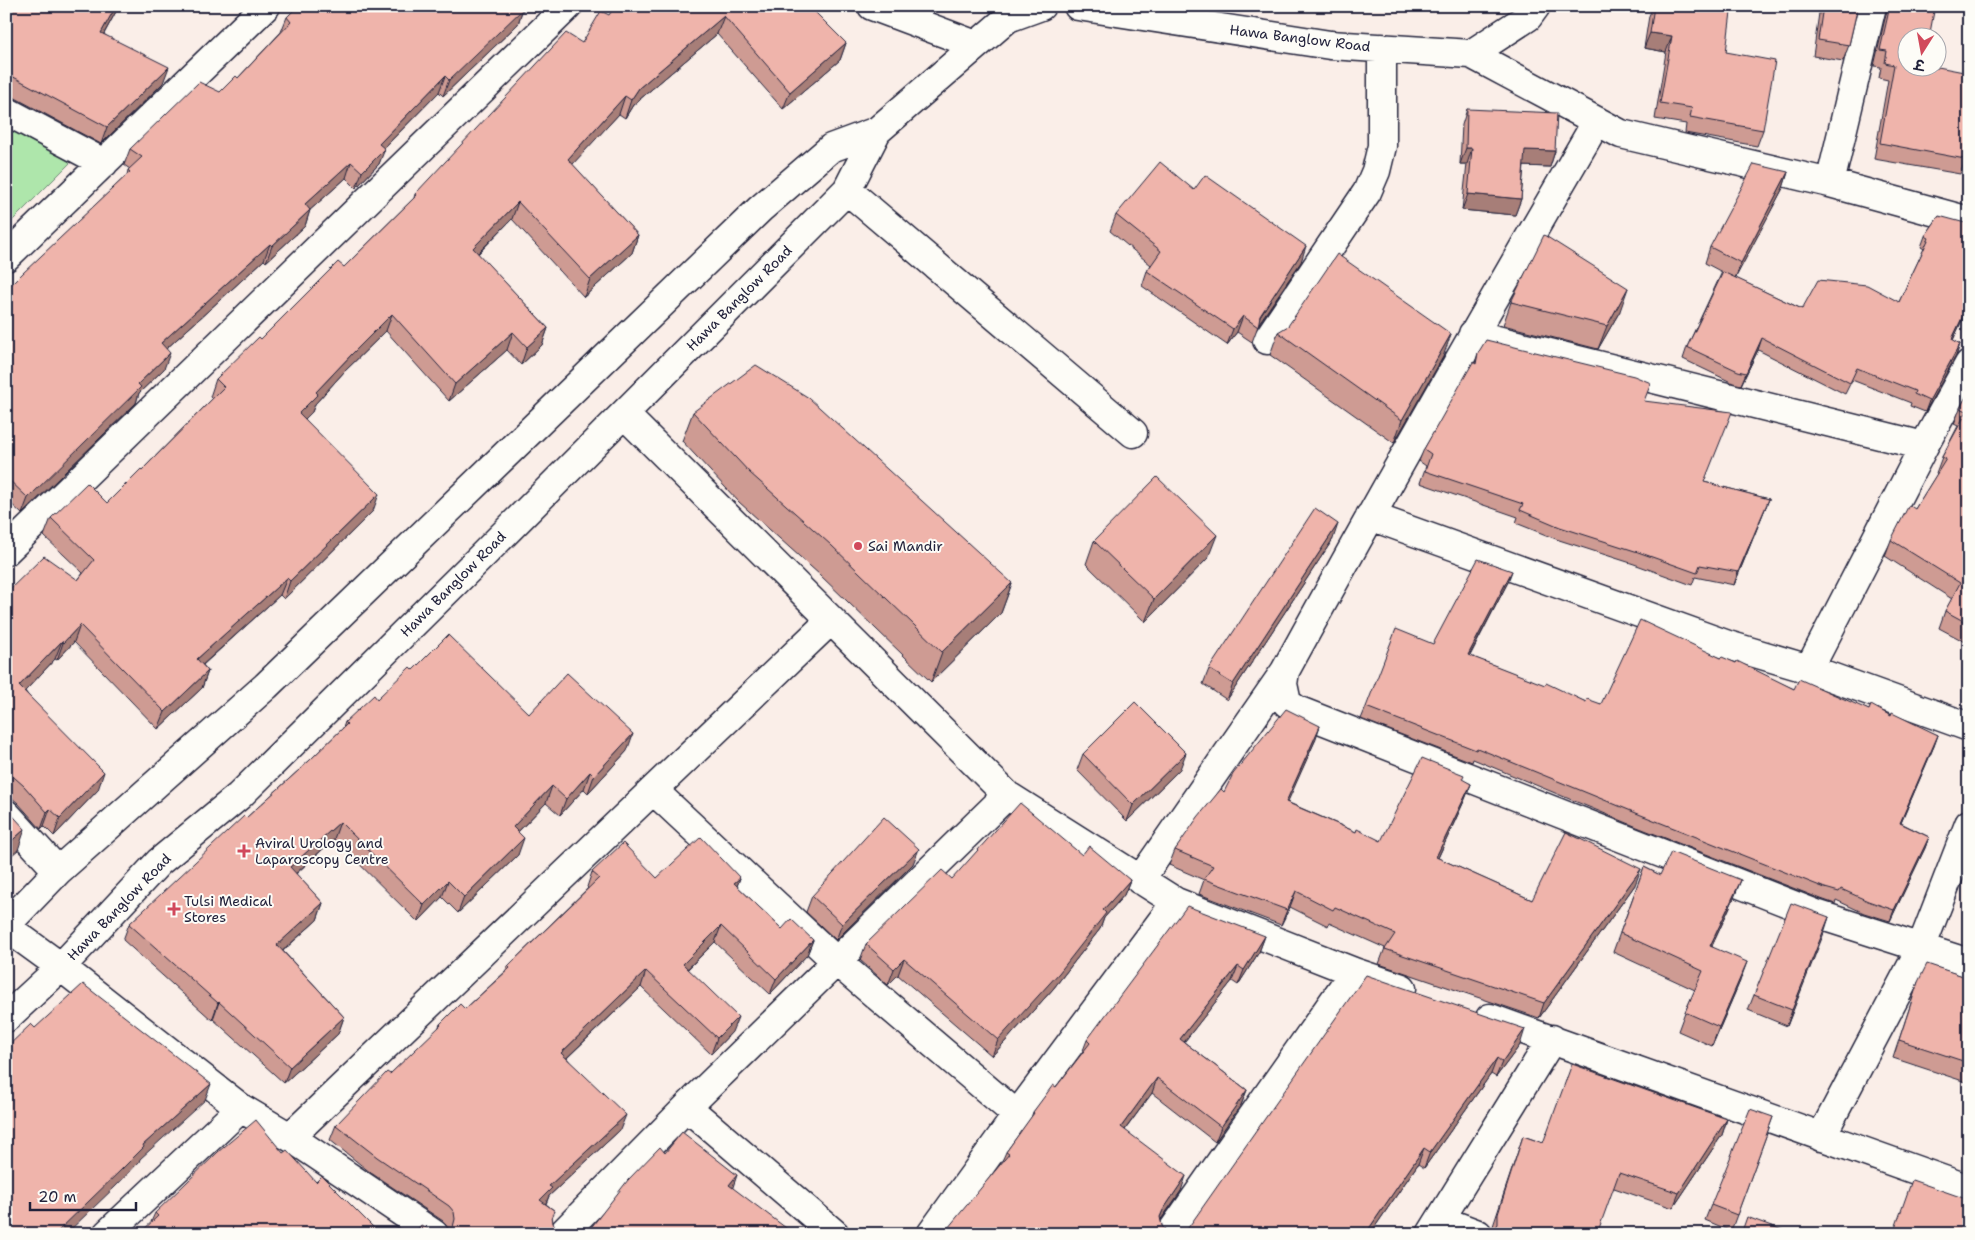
<svg xmlns="http://www.w3.org/2000/svg" width="1975" height="1240" font-family="'Shantell Sans','Playpen Sans Deva',sans-serif">
<style>
.green{fill:#aee6ab;stroke:#688473}
.lines{fill:none;stroke-linecap:round;stroke-linejoin:round}
.minor-casing{stroke:#22223b;stroke-width:31}
.minor{stroke:#fdfcf7;stroke-width:28}
.wall{fill:#ce9b93;stroke:#22223b}
.shaded-wall{fill:#a77e78;stroke:#22223b}
.building{fill:#efb4ab;stroke:#22223b}
.poi-dot{fill:#d1495b;stroke:#fdfcf7;stroke-width:2}
.labels{text-anchor:middle;dominant-baseline:central;stroke-width:4;stroke-linejoin:round;paint-order:stroke}
.street-label{font-size:14px;fill:#22223b;stroke:#fdfcf7}
.poi-label{font-size:14px;fill:#22223b;stroke:#fdfcf7;text-anchor:start}
</style>
<rect width="100%" height="100%" fill="#faeee8"/>
<filter id="ink" filterUnits="userSpaceOnUse"><feTurbulence type="fractalNoise" baseFrequency=".02" numOctaves="2"/><feDisplacementMap in="SourceGraphic" scale="10" xChannelSelector="R" yChannelSelector="G"/><feConvolveMatrix kernelMatrix="1 2 1 2 8 2 1 2 1" color-interpolation-filters="sRGB"/></filter>
<g filter="url(#ink)">
<path class="green" d="M6 127 72 161 6 227Z"/>
<g class="lines">
<g class="minor-casing">
<path id="minor" d="M872 6 976 45
M1078 6 1330 45 1471 54 1528 17 1536 6
M1471 54 1621 134 1830 183 1969 221
M6 111 104 163
M1597 121C1491 303 1386 486 1285 671L1283 684 1287 703 1297 710 1816 914 1969 963
M1830 183 1872 6
M847 190 1133 433
M6 257 266 6
M1473 334 1924 446
M1267 340 1367 192 1376 171 1382 146V48
M624 414 1007 795 1176 902 1354 972
M1370 516 1728 645 1809 669 1969 727
M6 551 568 6
M1809 669 1924 446 1969 364
M654 791 836 961 1017 1115
M6 814 58 871
M1140 880 1285 671
M6 925 58 871 266 686 760 209 831 148 877 131 1008 18 1041 6
M6 927 61 967 241 1108 290 1137 434 1234
M6 1018 61 967 159 862 239 796 484 554 847 190 877 131
M1490 1018 1969 1189
M687 1107 835 1234
M290 1137 831 620
M1821 1137 1921 948 1969 824
M1441 1220 1478 1234
M107 1234 241 1108
M562 1234 687 1107 1007 795
M931 1234 1017 1115 1176 902
M1170 1234 1354 972 1402 988
M1431 1234 1552 1039"/>
</g>
<use href="#minor" class="minor"/>
</g>
<path class="wall" d="M6 6H119L104 34 163 83 101 144 6 93Z
M298 6H528L522 11 518 24 443 96 439 92 384 148 379 164 356 188 346 178 310 210 305 226 266 262 264 260 166 349 164 369 139 393 136 403 22 514 6 499V290L127 175 128 170 130 169 124 165 130 149 220 92 238 78 281 32 287 17Z
M809 6 846 43 840 60 783 109 717 34 633 105 625 118 619 114 572 164 638 235 632 253 584 297 512 219 478 254 548 328 542 345 521 365 507 350 449 401 386 331 344 372 315 404 312 412 305 419 373 511 284 599 280 595 203 665 208 671 202 688 158 729 74 642 57 660 55 659 25 691 98 790 54 836 44 826 41 829 18 803 6 793V593L78 580 83 573 44 536 51 518 107 503 142 470 212 399 210 397 216 379 261 339 344 267 414 198 415 194 582 43 609 15Z
M1653 6H1712V9L1726 52 1763 130 1757 146 1685 133 1686 124 1655 119 1666 52 1644 48 1649 16Z
M1820 6H1858L1849 45 1843 61 1813 56Z
M1889 6H1935L1908 68 1969 73V162L1965 161 1960 174 1874 159 1888 80 1879 78 1881 67 1874 66 1886 14Z
M1467 109 1555 151 1550 167 1524 166 1521 199 1515 215 1462 210 1467 164H1460L1462 125Z
M1788 172 1783 188 1735 278 1802 309 1899 302 1924 249 1921 247 1925 236 1939 216 1969 305 1953 340 1960 344 1956 356 1925 412 1910 406 1911 403 1852 380 1845 394 1758 350 1741 385 1733 383 1683 359 1687 347 1722 272 1705 263 1710 247Z
M1194 190 1301 262 1258 326 1252 342 1237 332 1227 345 1142 286 1147 271 1151 265 1110 231 1116 215Z
M1511 302 1620 311 1598 349 1503 325Z
M1278 332 1443 357 1394 443 1270 355Z
M1478 353 1644 401 1704 482 1769 499 1734 585 1695 577 1692 585 1634 564 1556 539 1516 523 1518 517 1420 483 1426 466 1419 461 1424 449 1475 363Z
M1969 391V644L1939 628 1945 611 1952 599 1885 556 1891 540 1915 509 1937 474 1936 473 1942 457 1958 426 1954 424 1960 408Z
M693 412 1012 583 1001 613 931 682 820 575 739 502 682 441Z
M1333 539 1227 700 1203 684 1209 669Z
M1094 541 1208 558 1145 622 1086 564Z
M1508 582 1470 656 1586 702 1601 704 1721 658 1736 663 1794 689 1891 716 1938 735 1934 746 1901 823 1929 837 1925 848 1890 921 1864 913 1836 900 1835 904 1821 899 1637 827 1473 759 1472 762 1361 719 1366 707 1433 644Z
M413 670 627 751 588 793 584 789 560 815 546 803 518 832V855L458 913 442 897 418 922 334 839 296 874 323 903 317 920 283 951 344 1017 338 1034 284 1083 213 1019 212 1020 123 940 129 924 309 761 343 728 345 722 377 699Z
M1315 741 1287 802 1356 832 1381 841 1462 780 1471 784 1465 799 1438 858 1532 900 1635 885 1539 1018 1379 964 1385 948 1329 923 1328 926 1290 907 1281 925 1199 894 1204 880 1169 865 1175 850 1224 792Z
M1083 754 1180 769 1127 821 1077 770Z
M1082 855 1130 880 1124 895 1104 918 1100 929 1053 989 992 1056 898 975 888 985 860 960 866 944 952 879Z
M913 864 836 940 806 912 812 896Z
M1644 867 1660 875 1734 898 1712 946 1740 981 1712 1046 1678 1031 1685 1012 1695 990 1613 952Z
M592 872 657 878H740L737 886 782 929 813 940 807 955 770 994 715 942 688 969 732 1032 711 1054 641 987 567 1058 620 1130 549 1196 546 1204 555 1211 552 1217 553 1223 557 1230 447 1232 449 1231 448 1228 443 1221 371 1173 330 1140 336 1125 438 1029 440 1024 465 1009 506 971 508 966 588 888 587 887Z
M1829 917 1787 1026 1748 1010 1754 995Z
M1265 936 1259 952 1238 985 1232 981 1184 1042 1247 1090 1241 1105 1215 1142 1152 1093 1125 1130 1181 1191 1161 1220 1162 1226 1167 1232 1002 1161 1006 1152 1031 1118 1033 1112 1056 1087 1082 1053 1087 1040Z
M1969 967V1083L1893 1058 1918 982 1963 976Z
M1520 1045 1496 1077 1491 1074 1424 1168 1418 1164 1370 1234H1176L1182 1233Z
M1773 1117 1731 1231 1705 1220 1711 1205Z
M1727 1119 1722 1135 1673 1208 1614 1188 1492 1231V1229L1523 1136 1543 1143Z
M283 1153 316 1182 151 1222 155 1213Z"/>
<path class="shaded-wall" d="M116 6H119L95 50 101 33Z
M518 6H528L522 11 518 24 443 96 449 80Z
M724 16 717 34 633 105 625 118 631 100 639 88Z
M1650 33 1672 36 1666 52 1644 48Z
M846 43 840 60 783 109 790 92Z
M169 67 163 83 101 144 107 127Z
M445 76 439 92 373 159 379 144Z
M625 96 619 114 561 177 568 159Z
M1466 148H1472L1467 164H1460Z
M385 149 379 164 356 188 362 172Z
M1525 150 1555 151 1550 167 1519 166Z
M351 162 346 178 299 220 305 204Z
M1788 172 1783 188 1735 279 1741 263Z
M1468 194 1521 199 1515 215 1462 210Z
M518 202 512 219 466 265 473 248Z
M310 210 305 226 266 262 272 246Z
M638 235 632 253 584 297 590 279Z
M270 244 264 260 155 359 161 343Z
M1306 246 1301 262 1257 326 1260 316Z
M1628 288 1620 311 1598 349 1607 326Z
M1969 303V305L1948 351 1952 339Z
M392 314 386 331 344 372 315 404 312 412 293 431 299 413 316 392 351 355Z
M1243 316 1237 332 1227 345 1233 329Z
M548 328 542 345 521 365 527 347Z
M513 332 507 350 449 401 455 384Z
M1451 334 1443 357 1394 443 1402 420Z
M1762 338 1758 350 1741 385 1746 373Z
M1960 344 1956 356 1925 412 1929 401Z
M170 353 164 369 139 393 136 403 22 514 28 498 138 384Z
M379 494 373 511 284 599 290 581Z
M1769 499 1764 511 1734 585 1738 572Z
M1338 524 1333 539 1227 700 1233 684Z
M1217 535 1208 558 1145 622 1154 599Z
M1512 571 1508 582 1464 666 1468 655Z
M287 578 280 595 190 676 197 659Z
M1012 583 1001 613 931 682 942 652Z
M80 625 74 642 57 660 63 643Z
M62 641 55 659 13 704 19 686Z
M208 671 202 688 158 729 165 712Z
M1320 726 1315 741 1281 817 1286 802Z
M633 734 627 751 588 793 594 776Z
M1938 735 1934 746 1896 834 1900 823Z
M1186 753 1180 769 1127 821 1133 805Z
M104 772 98 790 54 836 60 818Z
M590 772 584 789 560 815 566 799Z
M1471 784 1465 799 1431 873 1436 857Z
M552 786 546 803 507 843 513 827Z
M50 809 44 826 41 829 47 812Z
M340 822 334 839 284 884 290 867Z
M25 829 18 850 6 860V846Z
M1929 837 1925 848 1890 921 1894 910Z
M524 838 518 855 458 913 464 897Z
M919 849 913 864 836 940 842 924Z
M1641 869 1635 885 1539 1018 1544 1003Z
M740 878 734 894V883Z
M1130 880 1124 895 1104 918 1100 929 1053 989 992 1056 998 1040 1103 910Z
M1741 880 1734 898 1703 965 1710 946Z
M448 881 442 897 418 922 424 905Z
M1296 891 1290 907 1281 925 1287 910Z
M323 903 317 920 271 961 277 945Z
M1829 917 1824 933 1787 1026 1792 1010Z
M721 926 715 942 677 979 683 964Z
M1265 936 1259 952 1238 985 1244 970Z
M813 940 807 955 770 994 776 979Z
M904 959 898 975 888 985 894 969Z
M1747 962 1740 981 1712 1046 1719 1027Z
M1238 966 1232 981 1174 1055 1180 1039Z
M646 971 641 987 556 1068 561 1053Z
M219 1002 213 1019 212 1020 218 1003Z
M344 1017 338 1034 284 1083 290 1067Z
M738 1017 732 1032 711 1054 717 1038Z
M1525 1029 1520 1045 1496 1077 1502 1062Z
M1497 1058 1491 1074 1424 1168 1430 1152Z
M1157 1078 1152 1093 1115 1143 1121 1127Z
M211 1084 205 1100 140 1159 139 1162 116 1186 66 1234H55L143 1145Z
M1247 1090 1241 1105 1215 1142 1221 1127Z
M626 1115 620 1130 549 1196 546 1203 534 1215 540 1200 549 1186Z
M1727 1119 1722 1135 1673 1208 1679 1193Z
M1424 1148 1418 1164 1370 1234H1367L1368 1230Z
M737 1175 732 1190 729 1185Z
M1186 1176 1181 1191 1157 1225 1163 1210Z"/>
<path class="building" d="M6 6H116L101 33 169 67 107 127 6 73V58L9 54 6 52Z
M298 6H521L524 8 449 80 445 76 379 144 385 149 362 172 351 162 305 204 310 210 272 246 270 244 161 343 170 353 138 384 141 387 28 498 6 477V290L23 273 130 172 128 170 142 157 130 149 199 82 220 92 236 76 238 78 291 22 287 17Z
M615 6H809L846 43 790 92 724 16 639 88 631 100 625 96 568 159 638 235 590 279 518 202 473 248 548 328 527 347 513 332 455 384 392 314 351 355 316 392 318 394 299 413 379 494 290 581 287 578 197 659 208 671 165 712 80 625 63 643 62 641 19 686 104 772 60 818 50 809 47 812 24 786 6 770V593L44 556 78 580 94 560 51 518 87 483 107 503 141 469 142 470 224 387 216 379 259 337 261 339 338 262 344 267 417 195 415 194 460 146 566 33 582 43 601 11 609 15Z
M1654 6H1712V9L1731 12 1726 52 1775 61 1763 130 1690 117 1692 108 1660 103 1672 36 1650 33Z
M1823 6H1858L1849 45 1818 40Z
M1890 6H1935L1929 38H1908V68H1938V67L1969 73V145L1965 159 1880 143 1894 65 1885 63 1887 51 1880 50Z
M1467 109 1557 113 1555 151 1525 150 1521 199 1468 194 1472 148H1466Z
M1160 162 1194 190 1205 175 1306 246 1260 316 1258 327 1243 316 1233 329 1147 271 1161 251 1116 215Z
M1754 164 1788 172 1741 263 1710 247Z
M1939 216 1969 224V303L1952 339 1960 344 1929 401 1914 394 1915 391 1857 368 1850 383 1762 338 1746 373 1738 371 1687 347 1723 272 1802 309 1818 280 1867 285 1899 302 1929 238 1925 236Z
M1544 235 1628 288 1607 326 1511 302Z
M1337 254 1451 334 1402 420 1278 332 1288 326Z
M1486 340 1634 376 1651 383 1644 401 1732 412 1704 482 1769 499 1738 572 1700 565 1697 573 1638 552 1560 527 1520 510 1523 504 1425 471 1431 454 1424 449 1473 362 1476 364 1478 353Z
M756 365 809 398 1012 583 942 652 831 545 750 473 693 412Z
M1969 391V624L1945 611 1960 583 1891 540 1909 505 1915 509 1946 459 1942 457 1967 411 1960 408Z
M1157 477 1217 535 1154 599 1094 541Z
M1315 508 1338 524 1233 684 1209 669Z
M1478 559 1512 571 1468 655 1545 685 1546 683 1586 702 1587 699 1601 704 1640 620 1721 658 1722 657 1736 663 1737 661 1794 689 1799 679 1869 710 1871 705 1891 716 1892 713 1938 735 1900 823 1929 837 1894 910 1868 901 1841 889 1839 892 1825 888 1641 815 1477 748 1476 750 1366 707 1396 629 1433 644Z
M448 635 529 714 567 673 633 734 594 776 590 772 566 799 552 786 513 827 524 838 464 897 448 881 424 905 340 822 290 867 323 903 277 945 344 1017 290 1067 219 1002 218 1003 129 924 244 816 246 818 309 761 347 724 345 722 374 695 377 699 410 667 413 670Z
M1135 702 1186 753 1133 805 1083 754Z
M1286 709 1320 726 1286 802 1356 832 1357 829 1381 841 1422 758 1464 775 1462 779 1471 784 1436 857 1532 900 1566 832 1641 869 1544 1003 1385 949 1395 934 1335 907 1333 910 1296 891 1287 910 1204 879 1213 866 1175 850 1198 817 1221 789 1224 792 1233 774Z
M1020 803 1082 855 1089 846 1130 880 1103 910 1106 913 1059 973 998 1040 904 959 894 969 866 944 942 870 952 879Z
M6 808 25 829 6 846Z
M884 817 919 849 842 924 812 896Z
M701 837 740 878 734 883 782 929 791 919 813 940 776 979 721 926 683 964 738 1017 717 1038 646 971 561 1053 626 1115 549 1186 552 1188 540 1200 555 1211 552 1215 553 1223 557 1230 564 1234H440L447 1232 453 1227 455 1219 454 1212 449 1206 377 1157 336 1125 387 1072 390 1074 441 1025 440 1024 460 1004 465 1009 510 968 508 966 599 878 592 872 623 843 657 878Z
M1671 852 1741 880 1710 946 1747 962 1719 1027 1685 1012 1703 971 1620 933 1644 867 1660 875Z
M1791 903 1829 917 1792 1010 1754 995Z
M1187 906 1265 936 1244 970 1238 966 1180 1039 1247 1090 1221 1127 1157 1078 1121 1127 1186 1176 1163 1210 1160 1217 1162 1226 1167 1232 1173 1234H943L1009 1154 1006 1152 1034 1113 1033 1112 1053 1085 1056 1087 1090 1043 1087 1040Z
M1927 964 1963 976 1969 967V1063L1899 1040 1918 982Z
M1366 975 1525 1029 1502 1062 1497 1058 1430 1152 1424 1148 1368 1230 1364 1228 1360 1234H1176L1182 1233 1188 1228Z
M83 984 211 1084 143 1145 144 1147 121 1170 55 1234H6V1048L31 1024 35 1028Z
M1572 1064 1727 1119 1679 1193 1619 1173 1597 1234H1486L1493 1231 1498 1224V1214L1523 1136 1543 1143Z
M1750 1109 1773 1117 1737 1215 1711 1205Z
M256 1120 283 1153 287 1150 316 1182 322 1176 380 1234H139L158 1216 155 1213 218 1152Z
M682 1132 737 1175 729 1185 794 1234H586L628 1180 660 1147 665 1153Z
M1912 1180 1969 1200V1234H1893Z
M1747 1217 1793 1234H1741Z
M421 1225 437 1234H413Z
M1463 1227 1485 1234H1459Z
M579 1229 586 1234H565L572 1233Z
M809 1230 814 1234H806Z"/>
</g>
<g class="poi-dot">
<circle cx="858" cy="546" r="5"/>
<path d="M241.5 843.5h5v5h5v5h-5v5h-5v-5h-5v-5h5z"/>
<path d="M171.5 901.5h5v5h5v5h-5v5h-5v-5h-5v-5h5z"/>
</g>
<g class="labels">
<g class="street-label">
<text transform="translate(1300 38) rotate(7)">Hawa Banglow Road</text>
<text transform="translate(739 298) rotate(-45)">Hawa Banglow Road</text>
<text transform="translate(453 584) rotate(-45)">Hawa Banglow Road</text>
<text transform="translate(119 907) rotate(-46)">Hawa Banglow Road</text>
</g>
<g class="poi-label">
<text x="868" y="546">Sai Mandir</text>
<text x="255" y="843">Aviral Urology and<tspan x="255" dy="16">Laparoscopy Centre</tspan></text>
<text x="184" y="901">Tulsi Medical<tspan x="184" dy="16">Stores</tspan></text>
</g>
</g>
<rect width="1975" height="1240" fill="none" stroke="#fdfcf7" stroke-width="25"/>
<rect x="12" y="12" width="1950" height="1215" fill="none" stroke="#22223b" stroke-width="2" filter="url(#ink)"/>
<g transform="translate(1922 52) rotate(191)"><circle r="24" fill="#fdfcf7" stroke="#a5a5ac"/>
<path d="M0-4L9 19L0 12L-9 19Z" fill="#d1495b"/>
<text y="-8" font-size="14" font-weight="bold" text-anchor="middle" fill="#22223b">उ</text>
</g>
<path d="M30 1202v8h106v-8" fill="none" stroke="#22223b" stroke-width="2.5"/>
<text x="38" y="1202" font-size="15" fill="#22223b" stroke="#fdfcf7" stroke-width="4" paint-order="stroke">20 m</text>
</svg>
